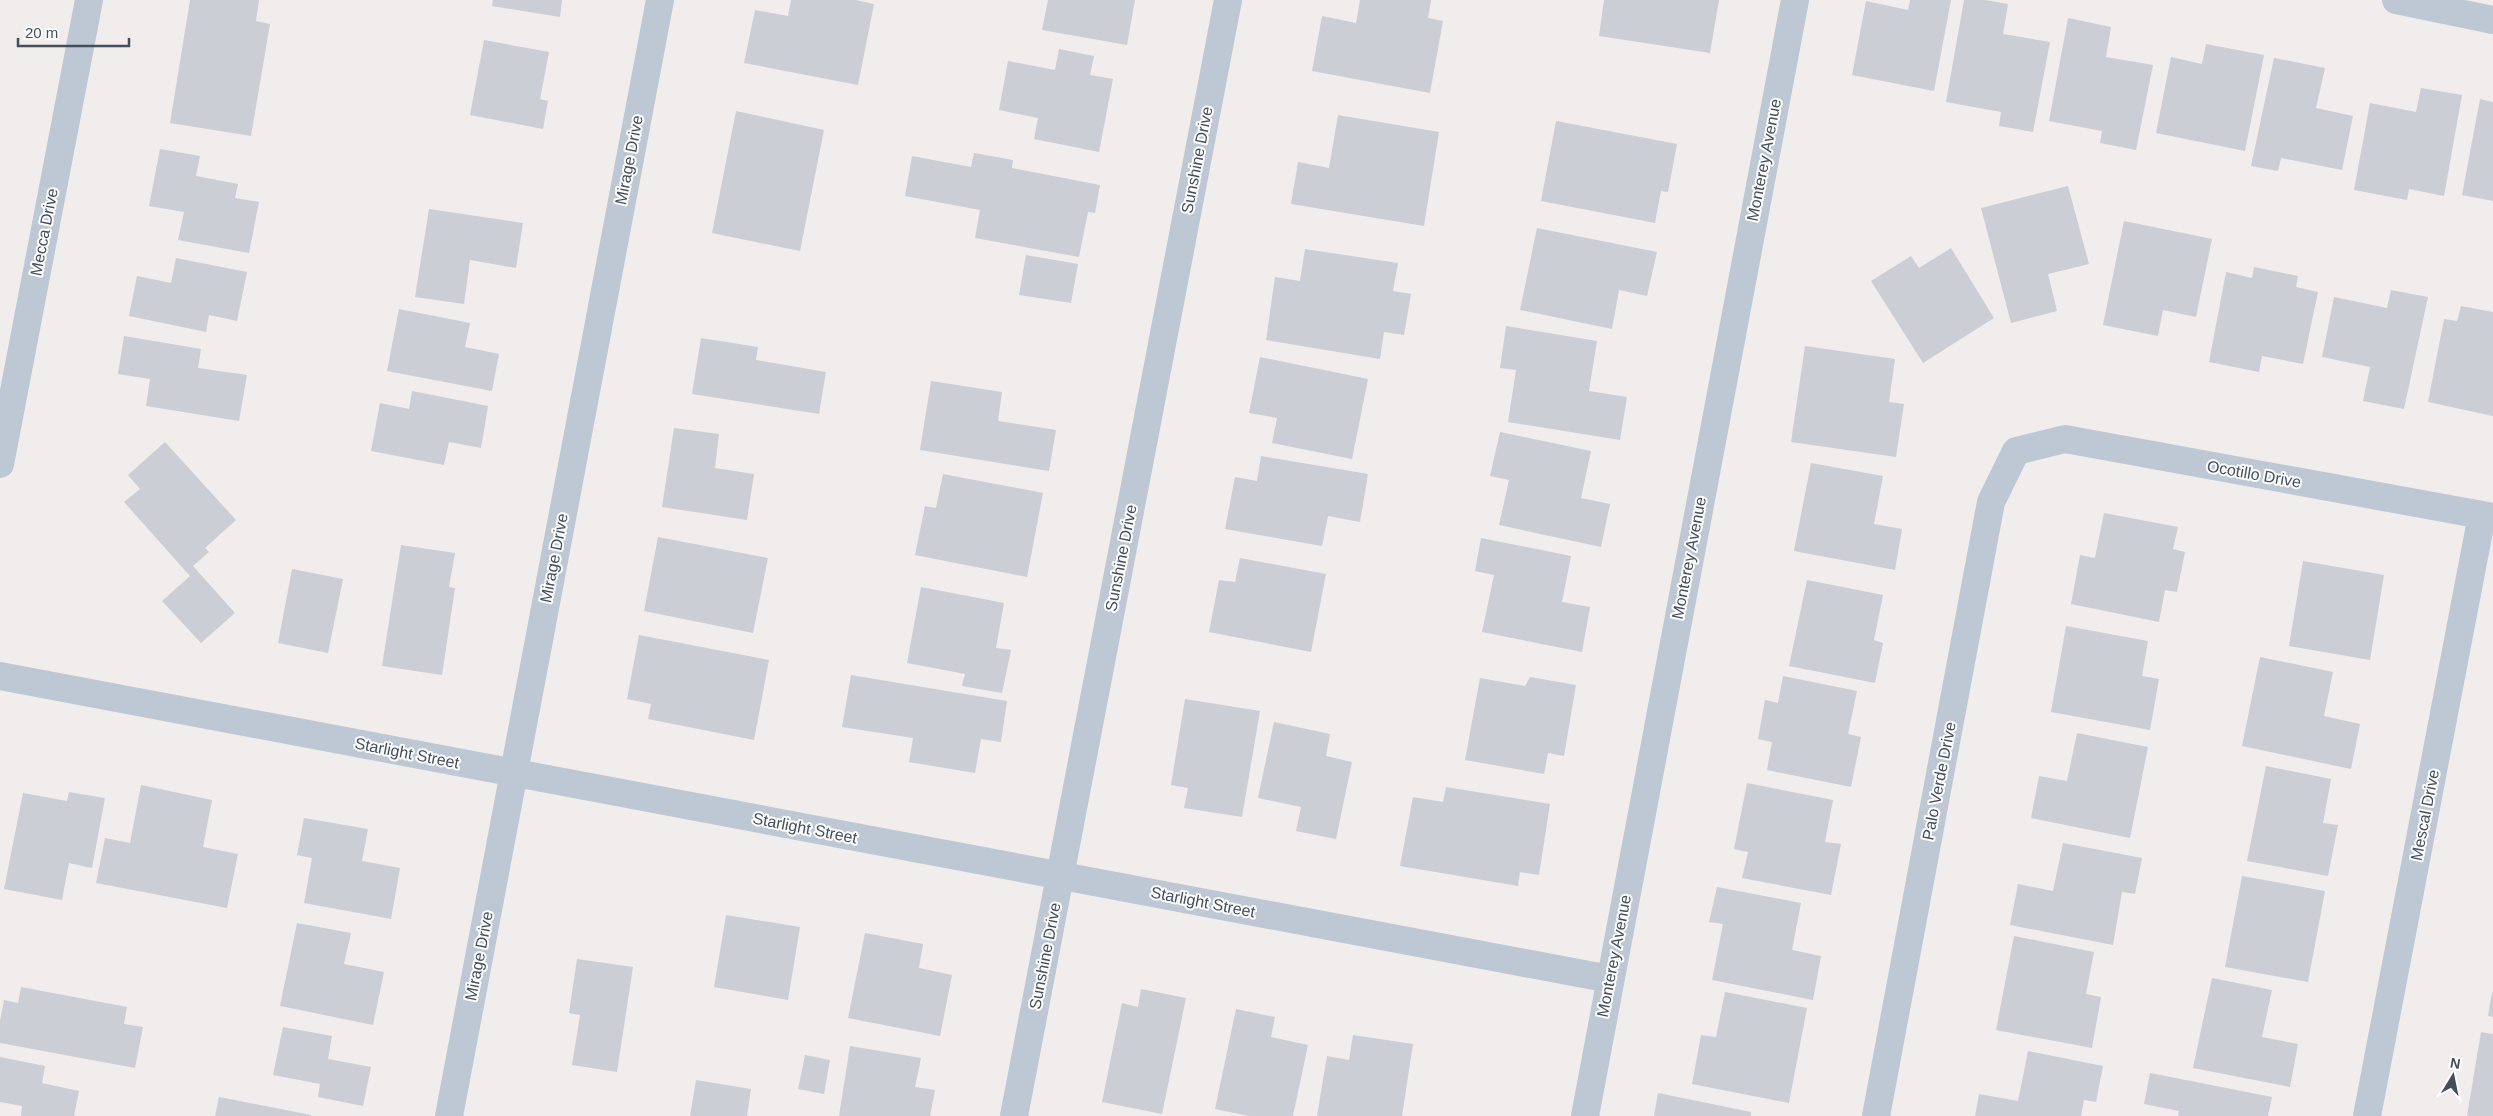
<svg xmlns="http://www.w3.org/2000/svg" width="2493" height="1116" font-family="Helvetica,sans-serif">
<style>
.building{fill:#cbced5}
.lines{fill:none;stroke-linecap:round;stroke-linejoin:round}
.minor{stroke:#bec8d4;stroke-width:28}
.labels{text-anchor:middle;dominant-baseline:central;stroke-width:4;stroke-linejoin:round;paint-order:stroke}
.street-label{font-size:16px;fill:#434e5c;stroke:#fff}
</style>
<rect width="100%" height="100%" fill="#f0edec"/>
<path class="building" d="M190 0H259L256 21 270 24 251 136 170 123Z
M493 0H562L560 17 492 6Z
M791 0H855L874 4 858 85 744 63 755 10 788 16Z
M1048 0H1135L1127 45 1042 30Z
M1360 0H1431L1428 18 1443 21 1430 93 1312 71 1322 16 1356 23Z
M1604 0H1719L1710 53 1599 36Z
M1910 0H1951L1934 91 1852 75 1866 1 1908 10Z
M1964 0H1985L2008 4 2003 34 2050 42 2033 132 1999 126 2001 112 1946 102Z
M2068 18 2111 27 2106 57 2153 65 2136 150 2100 143 2102 131 2049 121Z
M484 40 549 52 540 99 548 101 543 129 470 115Z
M2206 44 2264 55 2245 151 2156 133 2171 57 2202 64Z
M1059 49 1094 56 1090 75 1113 79 1099 152 1034 139 1038 118 999 110 1008 61 1055 70Z
M2274 58 2325 68 2316 108 2353 116 2342 170 2281 158 2278 171 2251 166Z
M2421 88 2462 95 2444 196 2409 189 2407 200 2354 190 2370 103 2416 112Z
M2480 99 2493 102V201L2462 195Z
M736 111 824 130 800 251 712 233Z
M1338 115 1439 132 1424 226 1291 204 1298 162 1329 168Z
M1556 121 1677 144 1668 192 1661 191 1655 223 1541 201Z
M160 149 200 156 196 176 238 184 235 198 259 202 249 253 178 240 184 212 149 206Z
M974 153 1013 160 1012 168 1100 185 1095 213 1088 212 1079 257 975 238 980 210 905 196 912 156 971 167Z
M2068 186 2089 264 2048 274 2057 311 2011 323 1981 208Z
M429 209 523 223 516 268 470 260 464 304 415 297Z
M2124 221 2212 239 2196 317 2163 310 2158 336 2103 325Z
M1537 228 1657 252 1647 296 1619 290 1612 329 1520 310Z
M1951 248 1994 318 1923 363 1871 281 1911 256 1919 268Z
M1305 249 1398 263 1393 291 1411 294 1404 335 1384 332 1380 359 1266 340 1275 277 1300 281Z
M1026 255 1078 264 1071 303 1019 295Z
M176 258 247 272 237 321 209 315 206 332 129 316 137 276 171 283Z
M2254 267 2298 276 2296 287 2318 292 2303 364 2262 356 2259 372 2209 362 2226 272 2252 278Z
M2391 290 2428 297 2404 409 2363 401 2370 367 2322 357 2334 297 2387 308Z
M2461 306 2493 312V416L2428 402 2444 319 2457 321Z
M399 309 470 323 465 347 499 354 492 391 387 371Z
M1506 326 1597 341 1589 391 1627 397 1620 440 1508 422 1516 370 1500 368Z
M124 336 201 349 198 368 247 375 239 421 146 406 150 379 118 374Z
M701 338 758 347 756 360 826 372 819 414 692 394Z
M1805 346 1895 359 1889 402 1904 404 1896 457 1791 442Z
M1260 357 1368 379 1352 459 1272 443 1277 418 1249 413Z
M931 381 1002 392 998 421 1056 430 1049 471 920 450Z
M412 391 488 406 481 448 449 442 444 465 371 451 380 403 409 409Z
M674 428 719 434 715 468 754 474 747 520 662 507Z
M1500 432 1591 451 1581 498 1610 504 1601 547 1499 525 1509 480 1490 476Z
M165 442 236 520 205 548 209 552 193 566 235 613 201 643 162 601 190 576 124 502 140 489 128 475Z
M1261 456 1368 474 1360 522 1328 516 1322 546 1225 529 1235 477 1257 481Z
M1811 463 1883 476 1874 524 1902 529 1895 570 1794 551Z
M943 474 1043 493 1027 577 915 555 925 506 936 508Z
M2104 513 2178 527 2173 549 2185 552 2177 592 2165 590 2159 622 2071 604 2080 555 2095 558Z
M658 537 768 558 753 633 644 611Z
M1481 538 1571 556 1562 602 1590 607 1582 652 1482 632 1494 575 1475 571Z
M401 545 455 553 449 587 455 588 442 675 382 666Z
M1240 558 1326 574 1311 652 1209 632 1219 580 1235 582Z
M2303 561 2384 575 2370 660 2289 646Z
M292 569 343 579 328 653 278 643Z
M1807 580 1883 595 1874 640 1883 643 1875 683 1789 666Z
M921 587 1004 603 996 648 1011 650 1002 693 962 686 965 674 907 663Z
M2066 626 2148 641 2142 676 2159 679 2150 730 2051 712Z
M639 635 769 660 754 740 648 719 651 704 627 699Z
M2260 657 2333 672 2324 716 2360 724 2351 769 2242 746Z
M851 675 1007 701 1001 742 981 739 975 773 909 762 913 738 842 727Z
M1783 676 1857 691 1848 734 1861 737 1851 787 1767 770 1772 742 1758 739 1765 700 1778 703Z
M1530 677 1576 685 1564 756 1548 753 1544 774 1465 760 1480 678 1525 686Z
M1185 699 1260 711 1242 817 1184 808 1188 788 1171 785Z
M1274 722 1330 734 1326 756 1352 762 1336 839 1296 831 1301 807 1258 798Z
M2077 733 2148 747 2130 838 2031 818 2039 776 2067 781Z
M2266 766 2331 779 2323 823 2338 825 2328 876 2247 861Z
M1747 783 1833 800 1825 842 1841 844 1831 895 1742 878 1748 852 1734 849Z
M141 785 212 800 203 847 238 854 227 908 96 883 105 838 130 843Z
M1446 787 1550 804 1539 875 1520 872 1518 886 1400 866 1413 797 1443 802Z
M69 792 105 798 92 868 69 863 62 900 4 889 23 793 67 801Z
M304 818 368 829 362 861 400 868 391 919 304 903 312 858 297 855Z
M2063 843 2142 858 2135 894 2122 892 2113 945 2010 925 2018 884 2053 891Z
M2242 876 2325 891 2308 982 2225 967Z
M1717 887 1801 903 1792 950 1821 956 1813 1000 1712 980 1723 924 1709 922Z
M726 915 800 927 788 1000 714 987Z
M297 923 351 933 344 964 384 972 373 1025 280 1006Z
M865 933 923 944 919 968 952 975 940 1036 848 1018Z
M2014 936 2094 952 2086 994 2101 997 2092 1048 1996 1030Z
M577 959 633 967 617 1072 572 1065 580 1015 569 1013Z
M2212 978 2272 990 2262 1037 2298 1044 2290 1087 2193 1068Z
M21 987 127 1007 124 1024 143 1027 135 1068 0 1043V1021L4 1000 18 1003Z
M1141 989 1186 998 1162 1114 1102 1102 1122 1003 1138 1007Z
M1725 992 1807 1008 1789 1103 1692 1084 1701 1035 1716 1037Z
M2492 992H2493V1017L2488 1016Z
M1236 1009 1275 1017 1271 1037 1308 1045 1293 1116H1249L1215 1109Z
M283 1027 332 1036 328 1059 371 1067 363 1106 318 1097 320 1084 273 1075Z
M2481 1032 2493 1034V1116H2467Z
M1353 1035 1413 1044 1402 1116H1317L1327 1056 1349 1060Z
M850 1046 921 1058 915 1087 935 1090 930 1116H839Z
M2028 1051 2103 1066 2096 1102 2084 1100 2081 1116H1975L1979 1094 2018 1101Z
M805 1055 830 1060 824 1094 798 1089Z
M0 1057 45 1066 42 1083 79 1091 74 1116H21L22 1106 0 1102Z
M2150 1073 2272 1097 2268 1116H2178L2179 1111 2144 1104Z
M696 1080 751 1089 747 1116H690Z
M1658 1093 1751 1112V1116H1654Z
M219 1097 311 1115V1116H215Z"/>
<g class="lines">
<path class="minor" d="M2396 0 2493 20
M0 464 89 0
M0 676 1610 979
M449 1116 660 0
M1014 1116 1228 0
M1585 1116 1795 0
M1876 1116 1991 502 2016 451 2065 439 2493 517
M2367 1116 2482 515"/>
</g>
<g class="labels">
<g class="street-label">
<text transform="translate(629 160) rotate(-79)">Mirage Drive</text>
<text transform="translate(1197 160) rotate(-79)">Sunshine Drive</text>
<text transform="translate(1764 160) rotate(-79)">Monterey Avenue</text>
<text transform="translate(44 232) rotate(-79)">Mecca Drive</text>
<text transform="translate(2254 474) rotate(10)">Ocotillo Drive</text>
<text transform="translate(554 558) rotate(-79)">Mirage Drive</text>
<text transform="translate(1121 558) rotate(-79)">Sunshine Drive</text>
<text transform="translate(1689 558) rotate(-79)">Monterey Avenue</text>
<text transform="translate(407 753) rotate(11)">Starlight Street</text>
<text transform="translate(1939 781) rotate(-79)">Palo Verde Drive</text>
<text transform="translate(2425 815) rotate(-79)">Mescal Drive</text>
<text transform="translate(805 828) rotate(11)">Starlight Street</text>
<text transform="translate(1203 902) rotate(11)">Starlight Street</text>
<text transform="translate(479 956) rotate(-79)">Mirage Drive</text>
<text transform="translate(1045 956) rotate(-79)">Sunshine Drive</text>
<text transform="translate(1614 956) rotate(-79)">Monterey Avenue</text>
</g>
</g>
<g transform="translate(2453 1076) rotate(10)" stroke="#ffffff" stroke-width="4" paint-order="stroke">
<path d="M0-4L9 19L0 12L-9 19Z" fill="#434e5c"/>
<text y="-8" font-size="14" font-weight="bold" text-anchor="middle" fill="#434e5c">N</text>
</g>
<path d="M18 38v8h111v-8" fill="none" stroke="#434e5c" stroke-width="2.5"/>
<text x="25" y="38" font-size="15" fill="#434e5c" stroke="#ffffff" stroke-width="4" paint-order="stroke">20 m</text>
</svg>
